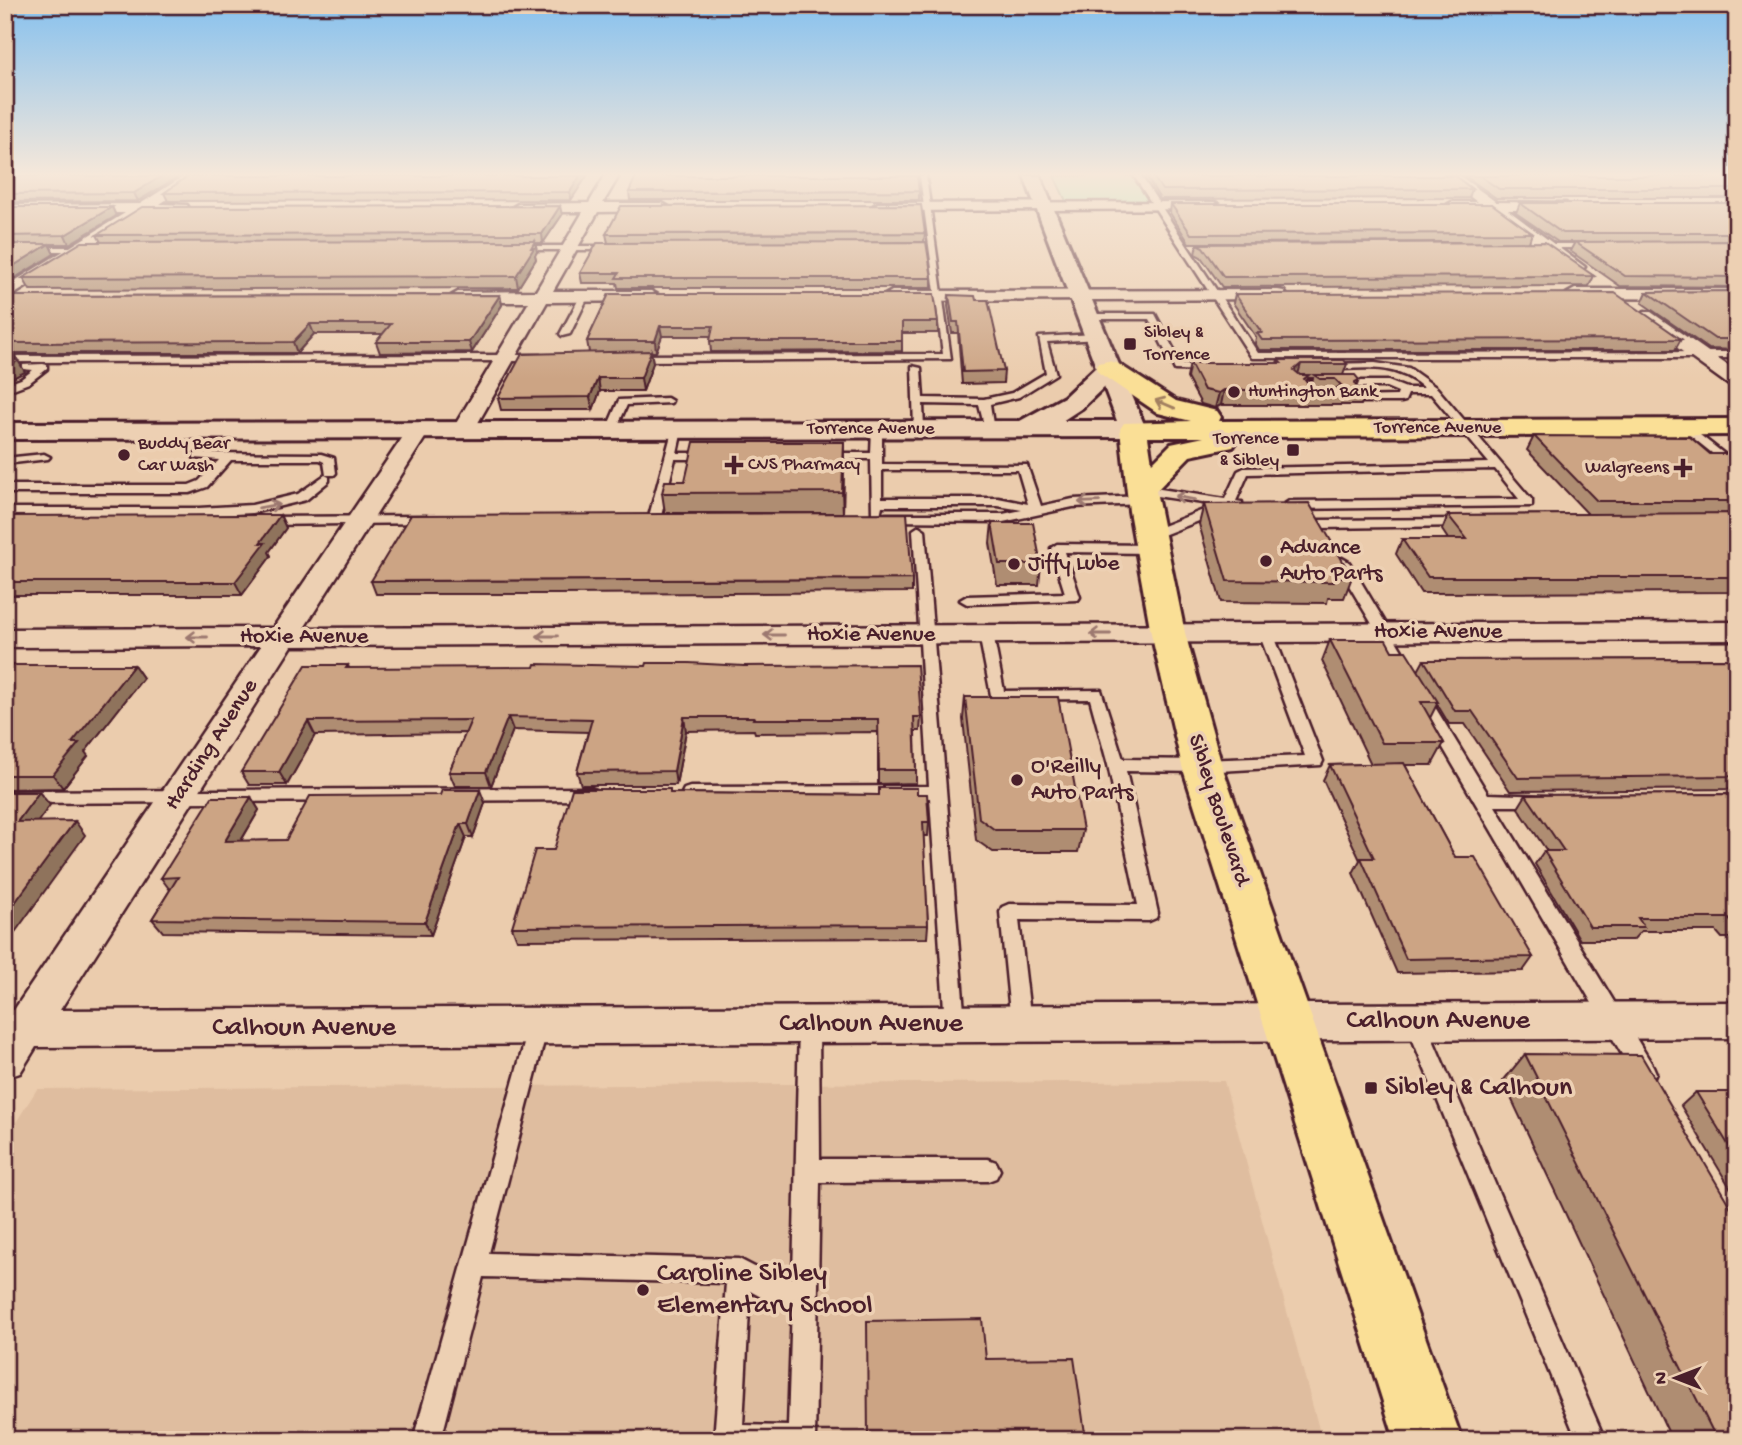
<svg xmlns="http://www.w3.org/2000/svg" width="1742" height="1445" font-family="'Gochi Hand',sans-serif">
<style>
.built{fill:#dfbd9f}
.green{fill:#aae8af;stroke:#7a846d;stroke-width:2}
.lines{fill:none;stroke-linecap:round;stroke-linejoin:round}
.lane-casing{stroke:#4a1f2b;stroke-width:5}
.street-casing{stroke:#4a1f2b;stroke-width:5}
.secondary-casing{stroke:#4a1f2b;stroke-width:6}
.primary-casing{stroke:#4a1f2b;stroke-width:6}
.lane{fill:#edd0b3;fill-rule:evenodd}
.street{fill:#edd0b3;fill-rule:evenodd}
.secondary{fill:#edd0b3;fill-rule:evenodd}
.primary{fill:#fadf96;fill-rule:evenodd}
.wall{fill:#af8d72;stroke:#4a1f2b;stroke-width:2;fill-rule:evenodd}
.shaded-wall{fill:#8f735c;stroke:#4a1f2b;stroke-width:2}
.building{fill:#cca484;stroke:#4a1f2b;stroke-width:2}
.oneway{stroke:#a27f60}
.oneway2{stroke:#9c786f}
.poi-dot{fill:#4a1f2b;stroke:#edd0b3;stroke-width:2.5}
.labels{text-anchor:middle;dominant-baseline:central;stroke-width:7;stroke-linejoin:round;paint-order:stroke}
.far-poi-label{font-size:19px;fill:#4a1f2b;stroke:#edd0b3;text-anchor:start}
.far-street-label{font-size:19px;fill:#4a1f2b;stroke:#edd0b3}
.poi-label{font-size:23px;fill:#4a1f2b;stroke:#edd0b3;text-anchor:start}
.street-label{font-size:23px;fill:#4a1f2b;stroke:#edd0b3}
.near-street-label{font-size:28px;fill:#4a1f2b;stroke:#edd0b3}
.near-poi-label{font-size:28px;fill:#4a1f2b;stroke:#edd0b3;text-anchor:start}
</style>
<rect width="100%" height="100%" fill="#ebccad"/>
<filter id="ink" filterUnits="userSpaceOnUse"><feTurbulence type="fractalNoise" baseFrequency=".0143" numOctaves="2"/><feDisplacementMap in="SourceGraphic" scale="14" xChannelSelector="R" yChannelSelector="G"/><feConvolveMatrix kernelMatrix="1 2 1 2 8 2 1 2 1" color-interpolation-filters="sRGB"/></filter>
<g filter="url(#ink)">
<path class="built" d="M1224 1081 1322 1440H5V1140L37 1089Z"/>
<path class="green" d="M1054 176H1134L1152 203H1067Z"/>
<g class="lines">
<g class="lane-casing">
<path id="lane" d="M920 176H926L951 359 633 361 628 358 633 355 943 354Z
M1134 176H1141L1258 353 1737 352V358H1252Z
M1535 244H1594L1598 246 1594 248H1532Z
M515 246H615L619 248 615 250H512Z
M5 247H87L91 249 87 251H5Z
M581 295 588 297 570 334 562 336 560 334Z
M1088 314H1155L1182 365H1211L1216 368 1211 371 1175 370 1149 319H1085L1083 317Z
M1096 334 1099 335V339L1047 342 1056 374 1019 397 990 404 994 431 985 429 979 405 923 404 924 429 919 432 914 429 912 366 921 368 923 398 984 399 1012 393 1046 373 1039 337Z
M5 356 540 355 545 358 540 361 5 362Z
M1375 363 1409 368 1437 388 1532 500V506L1289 509 1283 505 1289 501 1519 499 1495 469 1248 474 1236 501 1242 502V508H1232L1153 539H1145V533L1216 505 1137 493V487L1141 486 1225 499 1238 471 1244 468 1489 463 1431 394H1408L1405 401 1401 402H1357L1353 401V397L1397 396 1398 392 1386 387H1297L1292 384 1297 381H1388L1406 388H1424C1394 361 1361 369 1324 370L1319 367 1324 364Z
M43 364 47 365V369L29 383 5 392V385L21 379 33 370 23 369V365Z
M667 398 672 401 671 403 627 405 615 432 606 430 619 400Z
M1686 424 1737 464V473L1682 429 1681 427Z
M877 426 882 429V464L1027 465 1041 506 1073 499 1142 496 1148 500 1142 504 1073 507 1003 522 882 521V515L886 514H1003L1022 510 998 506H882L880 515H872L871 459H823L817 456 823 453H871L872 429ZM882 470H1018L1028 504 998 498H882Z
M673 428 682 430 677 453H710L716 456 710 459H675L660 520 654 524 648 520Z
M198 453 321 454 334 458 336 473 334 475H326L324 462 320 460H231L207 487 190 493H5V485H189L199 481 219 460 194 458V454Z
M44 454 50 457 48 459 5 464V458Z
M325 475 329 477V481L306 500 252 513 199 516H5V508H199L252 505 298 494Z
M426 516 430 517V523L263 525 257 521 263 517Z
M1464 519 1470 523 1468 526 1319 528 1313 524 1319 520Z
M919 526 925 530 965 1024 962 1031 955 1033 948 1031 945 1024 930 798 690 799 684 797 682 793 684 789 690 787 929 786 913 530Z
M1057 544 1151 545 1157 549 1151 553 1065 552 1080 597 1078 600 967 604 960 600 967 596 1065 593 1051 548Z
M1342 558 1349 562 1413 669 1411 672H1401L1399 669 1335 562Z
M1266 629 1273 633 1323 761 1321 765 1202 772 1126 771 1158 913 1156 918 1149 921 1019 920 1031 1023 1028 1030 1021 1032 1014 1030 1011 1023 1000 912 1002 907 1009 904 1138 905 1108 765 1090 699 992 700 979 634 986 630 993 634 1004 691 1101 690 1123 759 1202 760 1305 756 1259 633Z
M1422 693 1427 694 1488 794 1550 796 1553 800 1550 804 1544 806H1495L1653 1066 1656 1073 1653 1080 1645 1083 1637 1080 1414 698Z
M591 788 597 790 599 794 597 798 591 800 5 803V791Z
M1415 1012 1422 1014 1425 1021 1605 1440H1577L1405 1021 1408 1014Z
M809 1016 816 1018 819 1025 820 1159H988L996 1162 1000 1170 996 1178 988 1181 820 1182 815 1440H714L726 1283 483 1277 441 1440H413L531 1019 538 1017 545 1019 548 1026 489 1253 739 1259 776 1278H793L799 1025 802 1018ZM750 1291 774 1304H792L788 1426 743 1425Z"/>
</g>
<g class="street-casing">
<path id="street" d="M184 176H201L160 204 187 205 189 208 187 211 146 213 5 300V287L125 213H5V205L140 204Z
M605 176H619L603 203H662L669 207 662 211 598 212 553 291H651L660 296 651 301 547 302 471 435H455L452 430 529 302H458L449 297 458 292 536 291 583 212H518L511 208 518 204 589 203Z
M1444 176H1460L1496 202 1566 203 1568 206 1561 210H1508L1585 267 1577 272 1571 271 1489 210 1447 209 1445 206 1452 202H1477Z
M1215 202 1222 206 1220 209 878 211 871 207 878 203Z
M1575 289H1737V299L1569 298 1566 294Z
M1278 290 1284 291 1287 295 1284 299 892 301 883 296 892 291Z
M1645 311 1651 312 1737 372V388L1730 386 1639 320 1636 316Z
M419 423 427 425 430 430 304 628 1737 622V640L292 646 60 1010 1737 1002V1038L36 1047 20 1073 5 1078V1010H14L261 646 5 647V629L273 628 411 425Z"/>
</g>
<g class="secondary-casing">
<path id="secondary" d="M1024 176H1040L1146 429 1142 435 1133 437 5 439V423L1020 421 1064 397 1096 367ZM1104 387 1117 421H1062L1082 408Z"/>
</g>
<g class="primary-casing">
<path id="primary" d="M1108 361 1117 363 1176 401 1217 411 1221 417 1219 421 1737 419V435L1234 437 1237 441 1233 447 1190 456 1156 491 1185 633 1222 766 1462 1440H1395L1182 766 1151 633 1129 511 1120 429 1124 423 1191 421 1158 413 1099 373 1096 368 1099 363ZM1148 437H1204L1171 444 1152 463Z"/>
</g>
<use href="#lane" class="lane"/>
<use href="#street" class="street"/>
<use href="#secondary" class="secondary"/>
<use href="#primary" class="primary"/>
</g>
<path class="wall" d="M5 176H179L138 201 5 202Z
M188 176H587L571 200 168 201 164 193Z
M1146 176H1455L1472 189 1469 198 1160 199Z
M1465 176H1737V198H1496Z
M919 191V200H630L629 192Z
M1520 203H1737V287L1620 286 1570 251 1575 242H1558L1516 213Z
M1171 204 1532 233 1529 242 1594 276 1589 286 1222 287 1201 257 1195 254 1197 244 1460 242 1189 243 1170 213Z
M5 207H112L116 216 69 244H50L54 254 5 284Z
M562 215 543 243H535L537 252 535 255 536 259 518 288 30 290 23 278 101 242 97 235Z
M925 233 924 242 932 278V288H618L617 283H582L580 273 608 243 606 234Z
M1737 291V350L1709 349 1642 303 1647 292Z
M609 294 938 322V333H902V351L711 352 710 341 711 336H662L656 352H651L653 363 643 391H600L593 410H501L498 398 589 352 587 341Z
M1235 294 1681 339 1675 350H1259L1255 343 1256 337 1233 303Z
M500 295 502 305 472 352 380 353 376 342 383 334H314L297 353H5V296Z
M949 295 976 300 1004 371 1003 383 962 384 958 333H952L948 306Z
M1278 360 1347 364 1343 375 1359 380 1356 388 1366 390 1361 405H1221L1215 408 1201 404 1187 378 1190 363H1277ZM1308 378H1313L1311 387 1306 382Z
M1534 436 1710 454 1737 459V592L1421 593 1396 554 1402 539H1448L1442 530 1448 515 1588 514 1527 450Z
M844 462 843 513H665L662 493 685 481Z
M1204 504 1352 577 1344 598H1328L1327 603 1221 602 1199 524Z
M280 515 286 528 269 552 271 556 242 595H5V518Z
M992 523 1041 564 1039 585H997L990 543Z
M912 579V592L557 594H376L371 581Z
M1330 640 1392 651 1418 671 1424 660 1737 659V789L1510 791 1465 724H1449L1437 704 1430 718 1444 743 1432 765H1405L1455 857 1533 957 1523 971 1397 973 1353 873 1360 860 1323 780 1330 765 1371 764 1322 661Z
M5 665H134L143 678 85 752 88 756 63 788 5 789Z
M348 665 349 668 921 717 920 731H915L916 770V783L878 784V732L755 733 754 730 686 731 676 785H581L577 772 588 732 513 730 491 786H455L449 772 466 733 315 735 287 785H249L241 772Z
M965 697 1083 830 1078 852H993L976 840 963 719Z
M671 793 879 795 917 794 929 822 928 836H923L928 925 927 938 517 940 512 927 554 850Z
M1737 794V938H1722L1716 931H1641L1633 940H1580L1535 864 1544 851H1547L1518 808 1526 795Z
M251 797 259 810 241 841 286 840 485 803 473 837H466L431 935 163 932 152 919 170 890 161 878Z
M1525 1054 1737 1440H1672L1503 1081Z
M1696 1092H1737V1199L1681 1106Z"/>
<path class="shaded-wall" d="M162 176H179L138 201 134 193Z
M580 176H587L571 200 570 192Z
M560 206 562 215 543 243 542 234Z
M112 207 116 216 69 244 65 235Z
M535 241 537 252 535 255 536 259 518 288 516 276Z
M49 244 54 254 5 284V271Z
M500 295 502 305 472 352 469 342Z
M310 324 314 334 297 353 293 342Z
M660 326 662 336 656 352 655 341Z
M651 351 653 363 643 391 641 378Z
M14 354 25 372 5 382V368L15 360Z
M1301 364 1297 378 1294 370Z
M598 378 600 391 593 410 590 397Z
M1224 390 1221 405 1215 408 1219 393Z
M844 442V462L843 513 842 492Z
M280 515 286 528 269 552 271 556 242 595 235 582 260 543Z
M134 665 143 678 85 752 88 756 63 788 53 775 72 743Z
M508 717 513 730 491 786 486 772Z
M684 717 686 731 676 785 674 771Z
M308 721 315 735 287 785 279 772Z
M480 790 485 803 473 837 468 824Z
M39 792 50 805 28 835 17 822Z
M251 797 259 810 233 854 225 841Z
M75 821 85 835 8 942 5 939V916Z
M460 824 466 837 431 935 425 922Z"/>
<path class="building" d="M5 176H162L134 193 5 194Z
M188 176H580L570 192 164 193Z
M636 176H917L919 191 629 192Z
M1153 176H1455L1472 189 1162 190Z
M1480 176H1737V189H1499Z
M1520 203H1737V233H1562Z
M1171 204H1492L1532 233 1191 234Z
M921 205 925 233 606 234 621 206Z
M560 206 542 234 97 235 142 207Z
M5 207H112L65 235 5 236Z
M535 241 531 248H534L516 276 23 278 82 242Z
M1737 241V277L1625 276 1575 242Z
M926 242 932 278H616L619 273H580L597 243Z
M1545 242 1594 276 1224 277 1203 247 1197 244Z
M5 244H49L5 271Z
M1737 291V339H1715L1647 292Z
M1615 293 1681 339 1262 340 1257 333H1262L1235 294Z
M609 294H934L938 322H902V341H710L713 326H660L655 341H587Z
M500 295 469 342H376L391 324H310L293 342 5 343V296Z
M949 295 975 296 976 300H988L1004 371 963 372 958 322H953Z
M651 351 641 378H598L590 397 498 398 522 354Z
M5 353 14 354 15 360 18 361 5 368Z
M1278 360H1344L1347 364H1301L1294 370 1300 375H1309L1304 379 1312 389 1334 390 1341 385 1335 379H1320L1314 375H1355L1359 380 1355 382 1356 388 1366 390H1224L1219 393 1204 390 1190 363H1281Z
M1534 436 1690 437 1710 454H1730L1737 459V501H1597Z
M694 442H844L842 492 662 493 665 481H685Z
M1309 503 1352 577H1333L1334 582 1227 581 1204 504Z
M907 513 912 579 371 581 411 515Z
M1737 513V577H1428L1402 539H1467L1448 515Z
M280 515 260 543H265L235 582H5V518L7 516Z
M992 523H1033L1041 564H999Z
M1330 640H1386L1392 651H1406L1438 702H1421L1444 743H1382Z
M1737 659V776L1518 778 1472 711H1455L1424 660Z
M647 663H689L744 666 917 665 921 717H914L916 770H879L878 719H753L754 717H684L674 771 577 772 592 719 508 717 486 772H449L471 720 308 721 279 772H241L306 665H348L346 668 534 667 535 664 646 666Z
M5 665H134L72 743H79L53 775H5Z
M965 697H1058L1083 830H995L979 818Z
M1404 763 1455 857H1475L1533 957 1406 959 1361 858H1374L1330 765Z
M879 788H917V794H927L929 822H923L928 925 512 927 535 850H554L572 789H670V793L879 795Z
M442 790H480L468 824H460L425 922 152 919 178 877 161 878 212 797H251L225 841 286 840 310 796 440 795Z
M5 792H39L17 822 75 821 5 916Z
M1737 794V925H1734L1728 918H1638L1644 927H1590L1544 851H1564L1526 795Z
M1525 1054 1641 1055 1737 1218V1440H1717Z
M1696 1092H1737V1159Z
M982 1319 986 1359 1074 1358 1086 1440H868L867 1321Z"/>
<defs><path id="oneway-shaft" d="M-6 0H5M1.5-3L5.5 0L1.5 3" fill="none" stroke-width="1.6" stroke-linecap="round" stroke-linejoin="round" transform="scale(1.75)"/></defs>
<use class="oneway" href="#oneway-shaft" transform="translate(1165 404) rotate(-157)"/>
<g class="oneway2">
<use href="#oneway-shaft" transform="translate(1185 498) rotate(-170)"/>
<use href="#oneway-shaft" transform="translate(1089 502) rotate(178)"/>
<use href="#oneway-shaft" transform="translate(269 506) rotate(-10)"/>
<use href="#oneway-shaft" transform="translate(1100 634) rotate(180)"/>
<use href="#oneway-shaft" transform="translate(774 635) rotate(180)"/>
<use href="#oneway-shaft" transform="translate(547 636) rotate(180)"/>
<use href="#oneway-shaft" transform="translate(197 637) rotate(180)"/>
</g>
</g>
<linearGradient id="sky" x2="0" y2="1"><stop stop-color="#87c1ee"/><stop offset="0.46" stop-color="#f6e8da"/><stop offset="1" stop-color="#f6e8da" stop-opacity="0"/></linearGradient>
<rect width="1742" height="379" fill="url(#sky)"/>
<g class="poi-dot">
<rect x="1123" y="337" width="14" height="14" rx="3.5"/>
<circle cx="1234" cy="392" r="7"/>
<rect x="1286" y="443" width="14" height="14" rx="3.5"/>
<circle cx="124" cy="455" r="7"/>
<path d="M730.5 454.5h7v7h7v7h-7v7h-7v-7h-7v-7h7z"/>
<path d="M1679.5 457.5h7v7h7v7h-7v7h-7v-7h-7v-7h7z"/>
<circle cx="1266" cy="561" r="7"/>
<circle cx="1014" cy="564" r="7"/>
<circle cx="1017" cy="780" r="7"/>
<rect x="1364" y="1081" width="14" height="14" rx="3.5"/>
<circle cx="643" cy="1290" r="7"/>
</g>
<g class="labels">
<g class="far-poi-label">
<text x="1144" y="333">Sibley &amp;<tspan x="1144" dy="22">Torrence</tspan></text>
<text x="1248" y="392">Huntington Bank</text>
<text x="1279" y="439" text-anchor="end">Torrence<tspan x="1279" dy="22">&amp; Sibley</tspan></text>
<text x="138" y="444">Buddy Bear<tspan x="138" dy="22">Car Wash</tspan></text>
<text x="748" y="465">CVS Pharmacy</text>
<text x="1669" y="468" text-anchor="end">Walgreens</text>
</g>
<g class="far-street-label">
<text x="1438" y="428">Torrence Avenue</text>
<text x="871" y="429">Torrence Avenue</text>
</g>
<g class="poi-label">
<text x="1280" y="548">Advance<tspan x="1280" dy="26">Auto Parts</tspan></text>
<text x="1028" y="564">Jiffy Lube</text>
<text x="1031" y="767">O'Reilly<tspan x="1031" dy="26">Auto Parts</tspan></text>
</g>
<g class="street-label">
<text x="1438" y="632">Hoxie Avenue</text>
<text x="871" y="635">Hoxie Avenue</text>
<text x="304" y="637">Hoxie Avenue</text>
<text transform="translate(212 745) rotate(-57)">Harding Avenue</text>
<text transform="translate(1218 810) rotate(72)">Sibley Boulevard</text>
</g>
<g class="near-street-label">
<text x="1438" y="1021">Calhoun Avenue</text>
<text x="871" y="1024">Calhoun Avenue</text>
<text x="304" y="1028">Calhoun Avenue</text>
</g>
<g class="near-poi-label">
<text x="1385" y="1088">Sibley &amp; Calhoun</text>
<text x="657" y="1274">Caroline Sibley<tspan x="657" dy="32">Elementary School</tspan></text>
</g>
</g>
<rect width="1742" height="1445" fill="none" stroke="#edd0b3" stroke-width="28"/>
<rect x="14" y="14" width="1714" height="1417" fill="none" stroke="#4a1f2b" stroke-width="2.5" filter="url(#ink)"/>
<g transform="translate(1676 1378) rotate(270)" stroke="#edd0b3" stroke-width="5" paint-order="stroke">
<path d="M0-5L12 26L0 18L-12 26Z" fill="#4a1f2b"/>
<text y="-10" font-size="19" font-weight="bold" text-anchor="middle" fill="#4a1f2b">N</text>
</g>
</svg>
